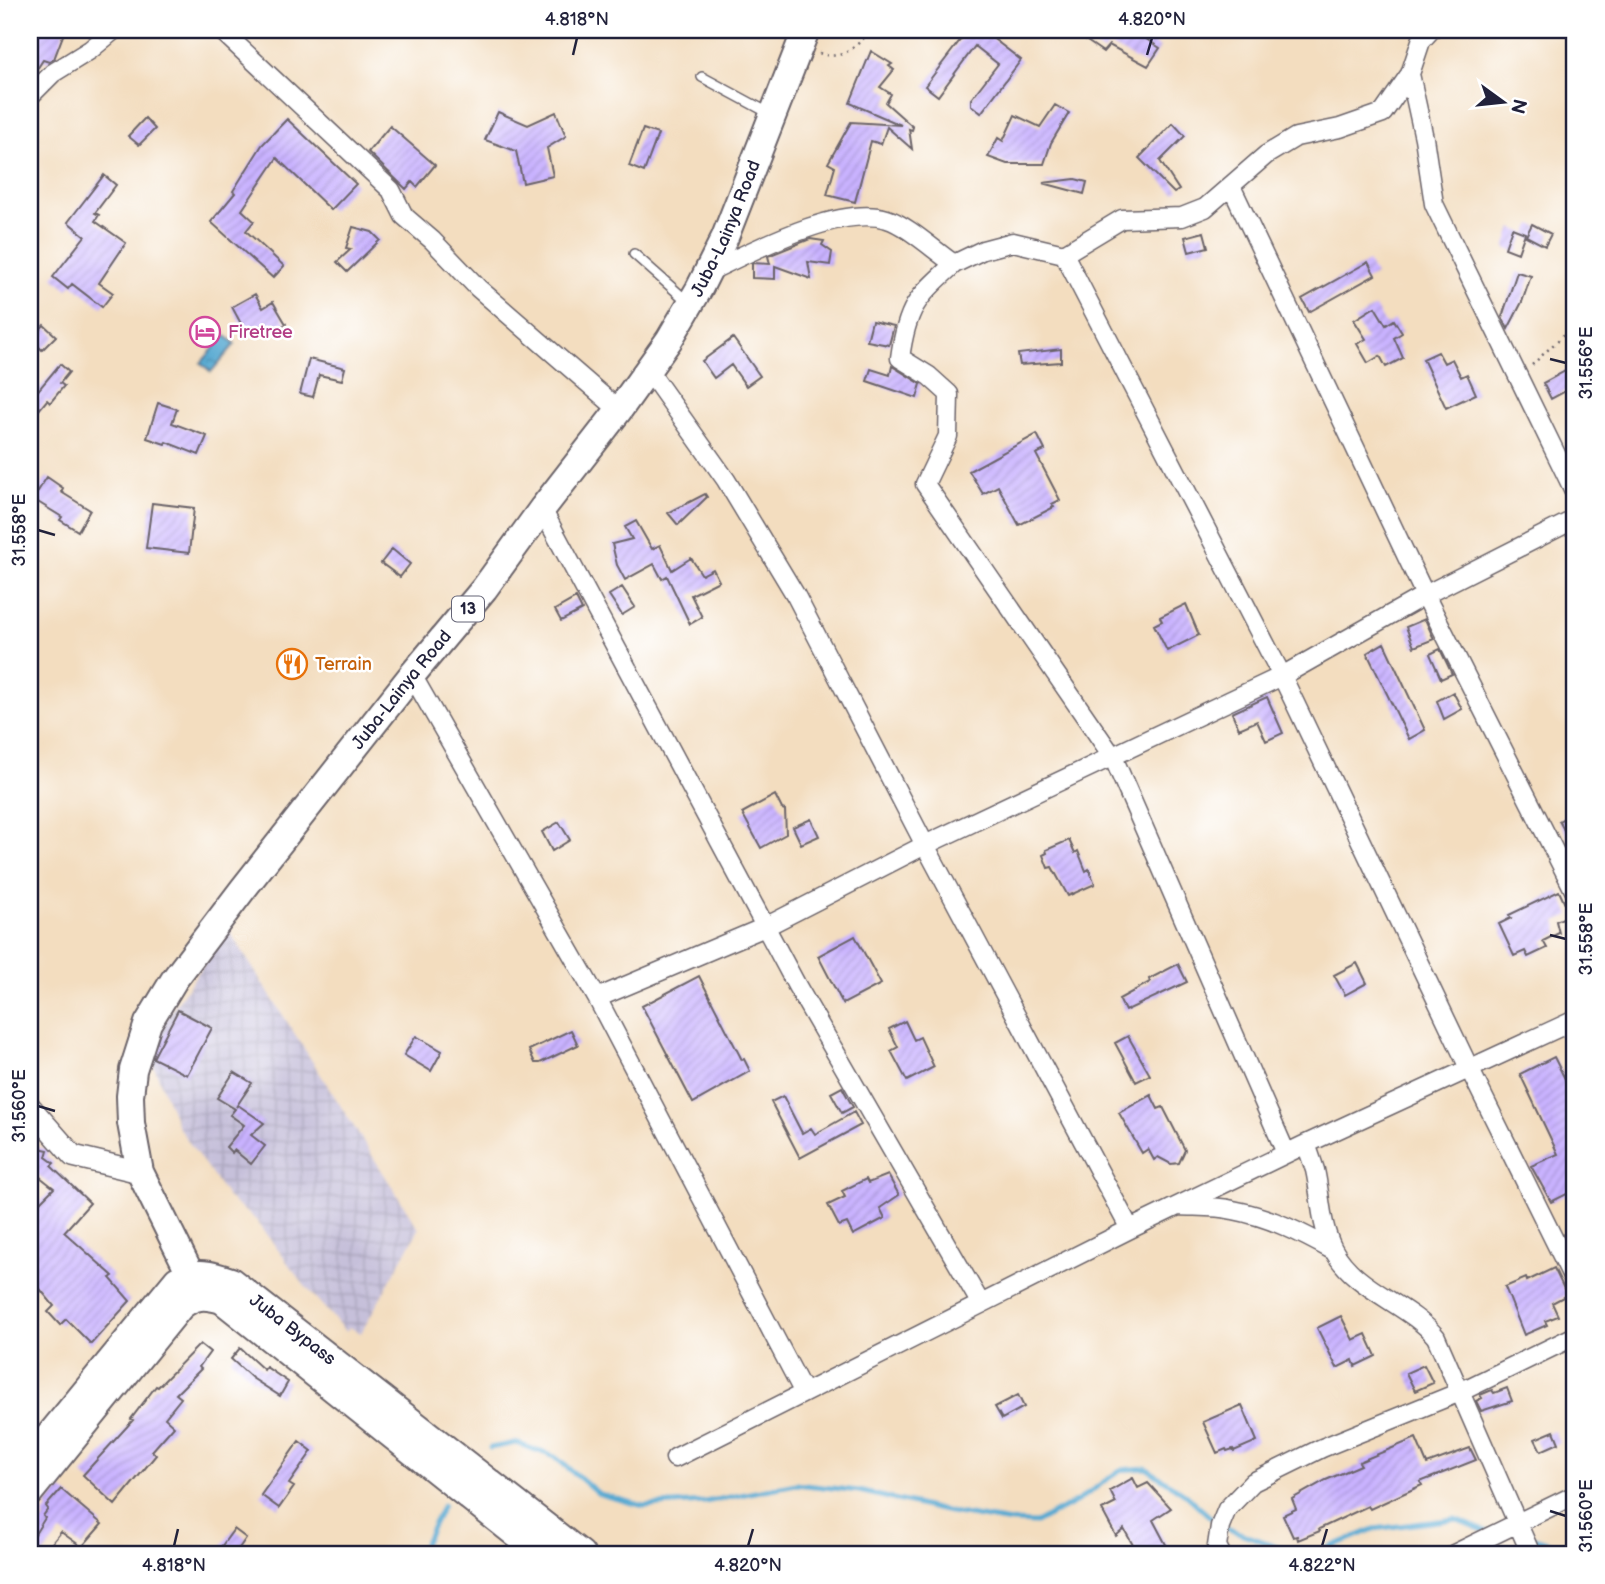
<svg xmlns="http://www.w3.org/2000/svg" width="1605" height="1584" font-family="'Balsamiq Sans',sans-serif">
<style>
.industrial{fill:url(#industrial-grid)}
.water{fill:url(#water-ripples);stroke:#3c6686;stroke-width:2}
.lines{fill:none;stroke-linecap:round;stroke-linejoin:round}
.stream{stroke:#56a9d1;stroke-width:5}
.building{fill:url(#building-hatch)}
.service-casing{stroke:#6b6369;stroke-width:12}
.minor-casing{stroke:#6b6369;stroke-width:21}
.tertiary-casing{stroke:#6b6369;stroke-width:24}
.primary-casing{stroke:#6b6369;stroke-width:30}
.path{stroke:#6b6369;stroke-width:2.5;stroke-dasharray:2 5;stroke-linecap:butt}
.service{stroke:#fff;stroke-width:9}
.minor{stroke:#fff;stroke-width:18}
.tertiary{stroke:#fff;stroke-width:21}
.primary{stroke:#fff;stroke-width:26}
.ticks{fill:none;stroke:#22223b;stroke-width:2.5}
.labels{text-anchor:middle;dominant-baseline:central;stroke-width:5;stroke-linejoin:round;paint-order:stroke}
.shield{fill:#fff;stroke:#646476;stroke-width:2}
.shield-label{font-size:16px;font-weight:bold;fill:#22223b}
.street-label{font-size:18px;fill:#22223b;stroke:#fff}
.hotel-label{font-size:18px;fill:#b23c85;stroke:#fff;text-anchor:start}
.food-label{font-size:18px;fill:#c56008;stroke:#fff;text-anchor:start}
.neatline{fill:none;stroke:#22223b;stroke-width:2.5}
.ticks-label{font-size:18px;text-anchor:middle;fill:#22223b}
</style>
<defs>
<pattern id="industrial-grid" width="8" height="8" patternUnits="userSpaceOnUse" patternTransform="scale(1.75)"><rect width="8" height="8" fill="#c6c0da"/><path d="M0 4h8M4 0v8" fill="none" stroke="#aaa5bc"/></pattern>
<pattern id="water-ripples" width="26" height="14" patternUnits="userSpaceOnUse" patternTransform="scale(1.75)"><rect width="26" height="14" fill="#56a9d1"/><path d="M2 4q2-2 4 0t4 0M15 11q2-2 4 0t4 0" fill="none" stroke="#4789ab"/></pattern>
<pattern id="building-hatch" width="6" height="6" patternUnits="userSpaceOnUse" patternTransform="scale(1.75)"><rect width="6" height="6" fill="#c9b2ff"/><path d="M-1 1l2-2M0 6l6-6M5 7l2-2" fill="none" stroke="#ac99db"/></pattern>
</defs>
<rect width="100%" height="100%" fill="#fff"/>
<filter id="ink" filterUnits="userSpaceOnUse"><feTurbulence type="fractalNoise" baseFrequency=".0143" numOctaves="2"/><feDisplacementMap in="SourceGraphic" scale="14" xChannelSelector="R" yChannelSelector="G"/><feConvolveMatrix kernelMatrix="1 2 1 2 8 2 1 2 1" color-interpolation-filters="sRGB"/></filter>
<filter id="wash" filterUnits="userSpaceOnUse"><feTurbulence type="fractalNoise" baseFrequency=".00686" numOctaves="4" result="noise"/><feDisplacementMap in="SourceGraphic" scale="28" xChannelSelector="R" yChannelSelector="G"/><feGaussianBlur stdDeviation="1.57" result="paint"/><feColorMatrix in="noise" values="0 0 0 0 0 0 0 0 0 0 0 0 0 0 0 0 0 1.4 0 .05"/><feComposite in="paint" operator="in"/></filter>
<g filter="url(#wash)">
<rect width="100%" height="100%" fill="#f3ddbf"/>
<path class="industrial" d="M228 929 419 1229 361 1333 349 1327 346 1332 304 1285 256 1220 229 1199 178 1127 150 1056 156 1035 170 1013Z"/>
<path class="water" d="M225 335 235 344 211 372 201 363Z"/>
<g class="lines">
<path class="stream" d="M490 1448 516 1443 555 1457 599 1494 644 1506 705 1502 796 1484 859 1491 944 1511 1011 1522 1036 1523 1079 1500 1120 1470 1146 1468 1185 1494 1220 1526 1299 1554
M1528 1536 1575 1551
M419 1554 443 1505
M1306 1554 1323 1550 1374 1529 1455 1519 1488 1532"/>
</g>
<g id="blocks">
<path class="building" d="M30 30H65L54 59 49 62 43 60 30 80Z
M968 30H982L1021 60 981 113 971 105V99L998 64 975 46 938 96 925 86Z
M1071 30H1132L1160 48 1148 66 1109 45 1103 52Z
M871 51 892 64 889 66 894 70 880 87 891 94 886 103 913 127 912 130 909 129 912 149 887 127 881 144 871 141 855 202 827 195 835 167 828 163 851 122 901 125 850 103Z
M1055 105 1069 113 1051 143 1044 164H1007L988 157 998 138 1003 141 1015 115 1040 127Z
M498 112 528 125 556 112 566 136 547 148 553 176 523 183 516 151 485 140Z
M145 118 155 129 139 145 128 136Z
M287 119 356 184 331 210 277 158 242 210 254 221 246 231 284 266 273 278 211 222 235 193 233 191 262 145Z
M1173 123 1185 136 1160 161 1179 190 1174 193 1139 158Z
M390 126 435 165 417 187 412 182 406 189 368 152Z
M643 129 658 134 644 172 629 166Z
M104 175 116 185 95 213 99 215 95 221 126 243 99 283 113 293 102 307 72 284 68 289 53 277 85 236 68 222Z
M1075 179 1087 182 1084 194 1043 183Z
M1532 224 1551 234 1545 246 1526 236Z
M353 227 372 232 380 240 347 272 337 262 351 249 346 248Z
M1512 228 1525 233 1518 253 1505 248Z
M1204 232 1208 247 1189 252 1185 237Z
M810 239 824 241 822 245 832 252 830 265 808 262 811 279 775 266V279L752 278V263L770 264 768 256Z
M1368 262 1375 275 1309 312 1302 299Z
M1517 272 1531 276 1522 302 1508 329 1502 317Z
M255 294 263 308 273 302 286 324 266 336 260 326 246 333 232 307Z
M1375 307 1386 325 1394 320 1402 333 1394 338 1403 358 1386 367 1380 356 1368 363 1357 344 1366 339 1354 320Z
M872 321 894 326 889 345 867 341Z
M44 325 56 336 42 350 31 339Z
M733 338 760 376 746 386 731 365 714 378 702 361Z
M1061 349V362L1020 365 1018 354Z
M1438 352 1444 363 1452 359 1461 377 1467 374 1476 394 1446 408 1423 359Z
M309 359 345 368 342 380 319 375 313 397 300 394Z
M60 364 69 372 60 383 64 386 50 403 47 400 30 421V400Z
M892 366 921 384 917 398 867 381 871 369 890 375Z
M1565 371 1573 387 1551 399 1543 383Z
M158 403 177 409 172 423 207 436 199 455 166 442 165 444 147 438Z
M1037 434 1045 450 1036 454 1060 500 1052 504 1054 507 1019 525 998 486 983 494 969 471Z
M47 477 63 488 61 492 90 510 78 531 60 520 62 517 33 499Z
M705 494 707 497 678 525 668 513Z
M152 503 194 508 189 553 146 548Z
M636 521 652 549 660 545 672 570 691 558 702 575 713 569 719 581 691 595 702 617 690 624 667 576 662 579 654 564 625 580 617 565 612 544 632 539 625 527Z
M392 549 410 564 400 577 381 563Z
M622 587 635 607 622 615 609 595Z
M576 598 582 610 561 621 555 610Z
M1186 604 1199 635 1167 651 1154 625 1162 621 1160 617Z
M1425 619 1434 639 1414 647 1406 627Z
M1384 643 1425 730 1409 739 1367 653Z
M1440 649 1452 674 1441 679 1430 654Z
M1453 692 1462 709 1444 719 1437 701Z
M1267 697 1283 733 1266 741 1257 721 1239 729 1232 713Z
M775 795 782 809 785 810 786 834 761 848 742 813Z
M1575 812V850L1559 821Z
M811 819 819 836 801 844 793 827Z
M559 822 570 840 552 851 542 832Z
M1069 840 1075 853 1078 851 1086 871 1089 869 1095 884 1068 896 1052 867 1048 868 1043 855 1047 853 1046 850Z
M1559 891 1570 915 1556 921 1559 933 1543 941 1547 948 1528 957 1525 951 1514 956 1499 924 1511 918 1509 915Z
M855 936 881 984 843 1004 818 956Z
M1357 963 1367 983 1345 995 1334 975Z
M1178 964 1187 982 1125 1011 1119 999 1150 982 1149 979Z
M699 976 742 1060 744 1059 750 1071 693 1103 642 1006Z
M178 1010 212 1028 187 1075 153 1058Z
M905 1021 914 1040 920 1037 934 1067 907 1081 891 1051 898 1047 889 1029Z
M571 1030 578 1045 540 1063H535L529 1050Z
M416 1036 442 1051 431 1071 404 1055Z
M1128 1036 1150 1075 1136 1082 1115 1043Z
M1554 1057 1575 1099V1190L1551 1202 1531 1166 1558 1154 1520 1074Z
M234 1072 252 1083 236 1107 238 1105 264 1123 251 1135 265 1146 251 1164 234 1150 232 1153 226 1147 244 1125 230 1115 235 1109 217 1098Z
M842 1087 853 1107 842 1113 831 1093Z
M1151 1095 1158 1109 1163 1107 1185 1150 1179 1163 1171 1164 1158 1157 1154 1160 1148 1149 1142 1153 1119 1113Z
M783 1096 802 1133 811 1128 815 1134 854 1112 861 1125 800 1158 771 1102Z
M30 1146 48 1150 46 1157 54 1163 51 1166 90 1203 64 1232 113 1276 110 1278 130 1301 91 1344 66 1319 60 1325 48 1312 54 1306 36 1284 30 1290V1212L54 1188 30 1169Z
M888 1175 899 1195 880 1208 885 1218 853 1235 847 1223 839 1226 828 1205 845 1197 842 1191 866 1179 868 1183Z
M1554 1268 1567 1295 1552 1303 1558 1316 1545 1321 1547 1325 1524 1335 1505 1287 1526 1278 1527 1281Z
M1341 1316 1353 1340 1366 1334 1376 1356 1355 1366 1353 1360 1337 1368 1317 1328Z
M200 1344 210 1352 199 1367 201 1369 176 1394 181 1398 165 1418 174 1426 152 1451 156 1455 115 1505 83 1475 133 1420 131 1419 156 1386 158 1387Z
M240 1348 264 1370 266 1367 288 1382 280 1396 252 1378 231 1359Z
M1424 1365 1433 1383 1415 1391 1406 1373Z
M1507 1388 1512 1401 1481 1411 1476 1401 1482 1398 1480 1395 1492 1390 1494 1393Z
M1018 1395 1024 1407 1002 1419 995 1407Z
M1242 1405 1257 1441 1234 1451 1233 1449 1227 1451 1226 1449 1217 1453 1203 1422Z
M1554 1431 1559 1443 1541 1451 1535 1439Z
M1416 1438 1427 1464 1470 1448 1476 1460 1420 1482 1422 1485 1370 1509 1368 1506 1319 1529 1320 1531 1298 1540 1297 1536 1293 1537 1283 1515 1296 1509 1292 1499 1326 1480 1361 1465 1359 1462Z
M299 1441 312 1451 289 1484 294 1487 279 1508 261 1495Z
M1133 1478 1138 1488 1148 1483 1171 1508 1153 1520 1171 1554H1138L1124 1529 1116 1536 1102 1510 1116 1503 1110 1491Z
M61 1489 102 1524 82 1547 61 1532 43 1554H30V1542L45 1518 43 1516 48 1509 46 1506Z
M234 1529 246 1538 235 1554H216Z"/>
</g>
</g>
<g filter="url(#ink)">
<use href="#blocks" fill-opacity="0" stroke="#6b6369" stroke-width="2"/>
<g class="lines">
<g class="service-casing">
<path id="service" d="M702 77 769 113
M634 254 687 301"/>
</g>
<g class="minor-casing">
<path id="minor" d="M221 30 391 190 404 216 432 240 478 288 619 410
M1410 74 1424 138 1434 204 1575 493
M30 96 53 73 90 50 114 30
M1231 186 1425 595 1575 892
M1064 254 1282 676 1470 1070 1575 1282
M954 264C917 298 907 306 900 358L929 376 949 394 948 436 925 484 1113 757 1286 1153
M708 272C751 252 839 204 887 219 907 225 935 251 954 264L983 250 1013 242 1064 254 1122 219 1182 217 1205 208 1266 155 1296 137 1340 128 1383 113 1410 74 1421 41 1431 30
M648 370 726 480 796 596 925 845 1130 1229
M542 509 797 986 981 1304
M412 675 597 998 765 927 925 845 1282 676 1425 595 1575 519
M597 998 804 1393
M1306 1144C1309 1152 1312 1161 1315 1170 1321 1196 1320 1224 1333 1249 1354 1290 1408 1303 1436 1337L1531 1554
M1179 1206C1196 1207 1216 1206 1233 1210 1270 1217 1302 1233 1334 1251
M675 1458 1130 1229 1306 1144 1575 1020
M1221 1554 1217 1546 1220 1526 1227 1509 1253 1482 1322 1448 1460 1392 1575 1336
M1454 1554 1575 1495"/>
</g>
<g class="tertiary-casing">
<path id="tertiary" d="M30 1107 73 1156 140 1172"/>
</g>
<g class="primary-casing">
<g id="primary">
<path id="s1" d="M222 1300 190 1273 140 1172 131 1123 130 1096 133 1070 148 1023 174 980 243 889 412 675 484 589 542 509 619 410 669 340 699 289 725 237 806 30"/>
<path id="s2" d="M30 1459 177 1280C197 1270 211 1274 231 1281L581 1554"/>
<path d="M30 1492 180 1307C194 1295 204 1295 222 1300L541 1554"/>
</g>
</g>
<path class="path" d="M819 53C844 62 855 46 872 30
M1532 365 1575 324"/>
<use href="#service" class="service"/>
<use href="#minor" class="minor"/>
<use href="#tertiary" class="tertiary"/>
<use href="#primary" class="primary"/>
</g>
</g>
<path class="ticks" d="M573 55 577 38M1147 55 1152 38M1550 359 1566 363M38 530 55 535M1550 935 1566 939M38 1106 55 1111M1550 1511 1566 1516M174 1546 178 1529M748 1546 753 1529M1322 1546 1327 1529"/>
<defs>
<g id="hotel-ring" transform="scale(1.575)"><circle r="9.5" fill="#fff" stroke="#d1479c" stroke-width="1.5"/><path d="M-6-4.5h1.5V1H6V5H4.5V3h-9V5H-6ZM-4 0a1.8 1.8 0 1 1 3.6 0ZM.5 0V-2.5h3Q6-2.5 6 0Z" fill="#d1479c"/></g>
<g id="restaurant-ring" transform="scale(1.575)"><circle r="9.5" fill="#fff" stroke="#e8710a" stroke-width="1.5"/><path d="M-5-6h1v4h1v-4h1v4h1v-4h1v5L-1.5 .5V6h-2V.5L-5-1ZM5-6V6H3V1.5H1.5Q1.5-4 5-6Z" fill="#e8710a"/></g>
</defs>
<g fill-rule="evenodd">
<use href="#hotel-ring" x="205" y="332"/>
<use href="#restaurant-ring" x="292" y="664"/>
</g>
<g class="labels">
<rect class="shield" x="452" y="596.5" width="32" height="25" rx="5"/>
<g class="shield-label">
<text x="468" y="609">13</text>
</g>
<g class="street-label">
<text stroke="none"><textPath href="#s1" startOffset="1292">Juba-Lainya Road</textPath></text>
<text stroke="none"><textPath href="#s1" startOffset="726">Juba-Lainya Road</textPath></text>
<text stroke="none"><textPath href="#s2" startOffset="366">Juba Bypass</textPath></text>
</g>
<g class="hotel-label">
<text x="228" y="332">Firetree</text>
</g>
<g class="food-label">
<text x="315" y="664">Terrain</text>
</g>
</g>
<rect width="1605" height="1584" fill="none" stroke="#fff" stroke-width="77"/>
<g transform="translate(1503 102) rotate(105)" stroke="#ffffff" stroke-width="5" paint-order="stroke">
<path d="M0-5L12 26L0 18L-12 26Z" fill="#22223b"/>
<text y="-10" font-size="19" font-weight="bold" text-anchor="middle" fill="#22223b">N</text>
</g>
<rect x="38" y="38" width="1528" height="1508" class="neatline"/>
<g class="ticks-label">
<text x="577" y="25">4.818°N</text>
<text x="1152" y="25">4.820°N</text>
<text transform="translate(1586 363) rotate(-90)" y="6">31.556°E</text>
<text transform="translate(19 530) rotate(-90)" y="6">31.558°E</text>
<text transform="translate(1586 939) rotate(-90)" y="6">31.558°E</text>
<text transform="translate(19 1106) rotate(-90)" y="6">31.560°E</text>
<text transform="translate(1586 1516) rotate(-90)" y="6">31.560°E</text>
<text x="174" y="1571">4.818°N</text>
<text x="748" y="1571">4.820°N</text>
<text x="1322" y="1571">4.822°N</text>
</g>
</svg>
